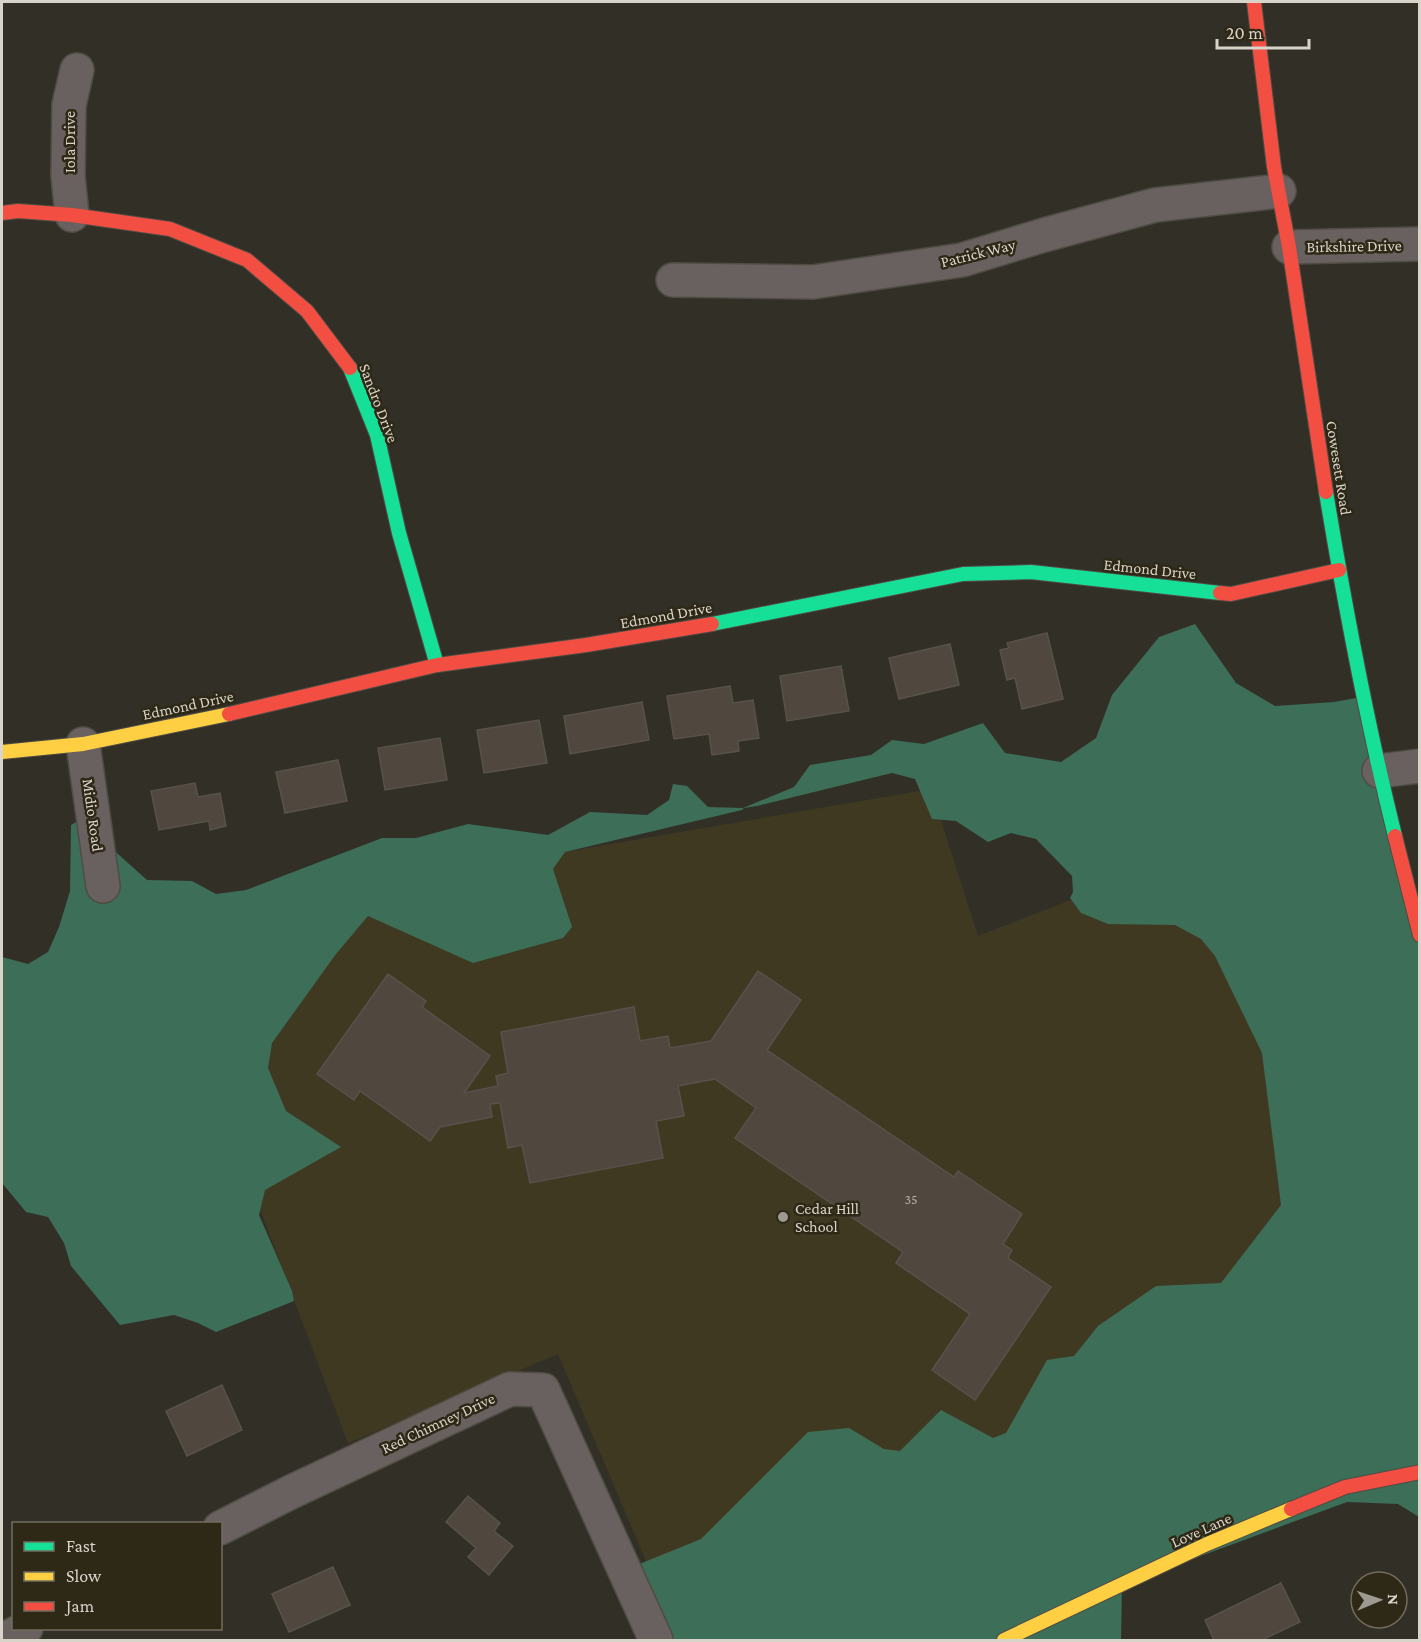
<svg xmlns="http://www.w3.org/2000/svg" width="1421" height="1642" font-family="'Crimson Pro',serif">
<style>
.built{fill:#403922}
.forest{fill:#3d6e57}
.building{fill:#50473e;stroke:#58524c;stroke-width:1.5}
.lines{fill:none;stroke-linecap:round;stroke-linejoin:round}
.street-casing{stroke:#4f4c44;stroke-width:36}
.fast-casing{stroke:#4f4c44;stroke-width:16}
.slow-casing{stroke:#4f4c44;stroke-width:16}
.jam-casing{stroke:#4f4c44;stroke-width:16}
.street{stroke:#69615f;stroke-width:33}
.fast{stroke:#16e098;stroke-width:14}
.slow{stroke:#ffcf43;stroke-width:14}
.jam{stroke:#f24e42;stroke-width:14}
.poi-dot{fill:#9e9a91;stroke:#2e2816;stroke-width:2}
.labels{text-anchor:middle;dominant-baseline:central;stroke-width:5;stroke-linejoin:round;paint-order:stroke}
.number-label{font-size:14px;fill:#b6b1a7}
.street-label{font-size:16px;fill:#d8d4ca;stroke:#2e2816}
.poi-label{font-size:16px;fill:#d8d4ca;stroke:#2e2816;text-anchor:start}
</style>
<rect width="100%" height="100%" fill="#322f26"/>
<path class="built" d="M931 789 978 936 1174 860 1263 1001 1305 1231 1010 1493 674 1627 558 1354 348 1443 258 1204 246 1020 321 894Z"/>
<path class="forest" d="M1195 624 1236 683 1275 706 1334 702 1367 696 1419 928V1517L1398 1504 1347 1502 1122 1585 1121 1640H658L637 1565 701 1539 808 1432 849 1428 884 1449 900 1451 941 1410 993 1438 1006 1433 1047 1360 1074 1356 1098 1326 1156 1286 1221 1283 1281 1205 1262 1053 1215 956 1201 939 1175 925 1108 924 1081 913 1070 898 1073 892 1072 876 1036 839 1011 833 988 842 956 821 932 819 915 779 892 773 757 806 744 808 742 810 565 852 553 869 572 927 563 938 473 963 368 916 336 954 272 1043 268 1068 286 1111 341 1147 265 1190 259 1215 292 1291 294 1301 216 1332 198 1323 174 1315 120 1325 71 1266 64 1243 48 1217 26 1212 2 1183V957L28 964 48 952 59 927 70 891 71 825 80 820 147 880 192 881 216 894 246 890 382 838H416L468 824 548 835 590 812 647 815 669 800 673 784 687 786 708 807 743 808 794 787 810 765 871 755 892 740 924 744 983 723 1005 753 1061 762 1096 738 1112 695 1159 637Z"/>
<path class="building" d="M1047 633 1063 699 1022 709 1015 678 1007 680 1000 650 1009 648 1007 643Z
M950 644 959 685 899 699 889 658Z
M841 666 849 711 787 721 780 676Z
M730 686 733 703 753 700 759 738 738 741 739 751 712 755 709 734 674 739 667 696Z
M642 702 649 740 570 754 564 716Z
M539 720 547 763 484 773 477 730Z
M440 738 447 780 385 790 378 748Z
M338 760 347 801 285 813 276 772Z
M195 783 198 797 220 793 226 826 210 830 209 821 159 830 151 791Z
M758 971 801 1000 767 1050 954 1177 958 1171 1022 1214 1003 1244 1012 1250 1008 1258 1051 1287 975 1400 932 1370 970 1314 896 1263 903 1252 735 1138 756 1108 715 1079 678 1086 684 1116 656 1121 663 1158 530 1183 522 1145 508 1148 500 1103 490 1104 492 1117 440 1127 430 1141 360 1091 354 1100 317 1074 388 974 426 1001 422 1007 490 1056 464 1093 498 1086 496 1076 508 1073 501 1032 634 1007 640 1041 668 1036 670 1048 711 1041Z
M222 1385 242 1430 187 1456 166 1411Z
M468 1496 500 1523 494 1531 513 1546 489 1575 468 1557 476 1548 446 1522Z
M333 1567 350 1605 289 1632 272 1594Z
M1281 1583 1300 1622 1262 1640H1214L1205 1620Z"/>
<g class="lines">
<g class="street-casing">
<path id="street" d="M72 215 68 176 69 105 77 70
M1289 247 1420 244
M673 280 813 282 962 260 1044 235 1155 205 1279 191
M83 744 103 886
M1379 771 1420 766
M220 1528 291 1492 510 1389 543 1390 656 1640
M3 1640 26 1628"/>
</g>
<g class="fast-casing">
<path id="fast" d="M350 368 377 435 399 533 437 665
M1326 492C1345 607 1367 723 1395 836
M712 624 963 574 1031 572 1220 593"/>
</g>
<g class="slow-casing">
<path id="slow" d="M2 752 83 744 229 714
M1004 1640 1207 1544 1291 1509"/>
</g>
<g class="jam-casing">
<path id="jam" d="M1254 2 1274 167 1289 247 1326 492
M2 213 18 211 72 215 170 229 247 260 307 311 350 368
M1220 593 1231 594 1339 570
M229 714 437 665 586 645 712 624
M1395 836 1420 935
M1291 1509 1345 1487 1420 1472"/>
</g>
<use href="#street" class="street"/>
<use href="#fast" class="fast"/>
<use href="#slow" class="slow"/>
<use href="#jam" class="jam"/>
</g>
<circle class="poi-dot" cx="783" cy="1217" r="6"/>
<g class="labels">
<g class="number-label">
<text x="911" y="1199">35</text>
</g>
<g class="street-label">
<text transform="translate(69 142) rotate(-90)">Iola Drive</text>
<text transform="translate(1354 246) rotate(-1)">Birkshire Drive</text>
<text transform="translate(978 253) rotate(-14)">Patrick Way</text>
<text transform="translate(379 403) rotate(69)">Sandro Drive</text>
<text transform="translate(1339 468) rotate(81)">Cowesett Road</text>
<text transform="translate(1150 569) rotate(6)">Edmond Drive</text>
<text transform="translate(666 615) rotate(-10)">Edmond Drive</text>
<text transform="translate(188 705) rotate(-12)">Edmond Drive</text>
<text transform="translate(93 815) rotate(82)">Midio Road</text>
<text transform="translate(438 1423) rotate(-25)">Red Chimney Drive</text>
<text transform="translate(1201 1530) rotate(-24)">Love Lane</text>
</g>
<g class="poi-label">
<text x="795" y="1208">Cedar Hill<tspan x="795" dy="18">School</tspan></text>
</g>
</g>
<rect width="1421" height="1642" fill="none" stroke="#d8d4ca" stroke-width="6"/>
<rect x="12" y="1522" width="210" height="108" fill="#2e2816" stroke="#726d5e" stroke-width="1.5"/>
<rect x="24" y="1542" width="30" height="9" fill="#16e098" stroke="#726d5e" stroke-width="1.5"/>
<text x="66" y="1552" font-size="18" fill="#d8d4ca">Fast</text>
<rect x="24" y="1572" width="30" height="9" fill="#ffcf43" stroke="#726d5e" stroke-width="1.5"/>
<text x="66" y="1582" font-size="18" fill="#d8d4ca">Slow</text>
<rect x="24" y="1602" width="30" height="9" fill="#f24e42" stroke="#726d5e" stroke-width="1.5"/>
<text x="66" y="1612" font-size="18" fill="#d8d4ca">Jam</text>
<g transform="translate(1379 1600) rotate(88)"><circle r="28" fill="#2e2816" stroke="#726d5e" stroke-width="1.5"/>
<path d="M0-4.5L10 22L0 15L-10 22Z" fill="#9e9a91"/>
<text y="-9" font-size="16" font-weight="bold" text-anchor="middle" fill="#d8d4ca">N</text>
</g>
<path d="M1217 39v9h92v-9" fill="none" stroke="#d8d4ca" stroke-width="3"/>
<text x="1226" y="39" font-size="18" fill="#d8d4ca" stroke="#2e2816" stroke-width="4.5" paint-order="stroke">20 m</text>
</svg>
